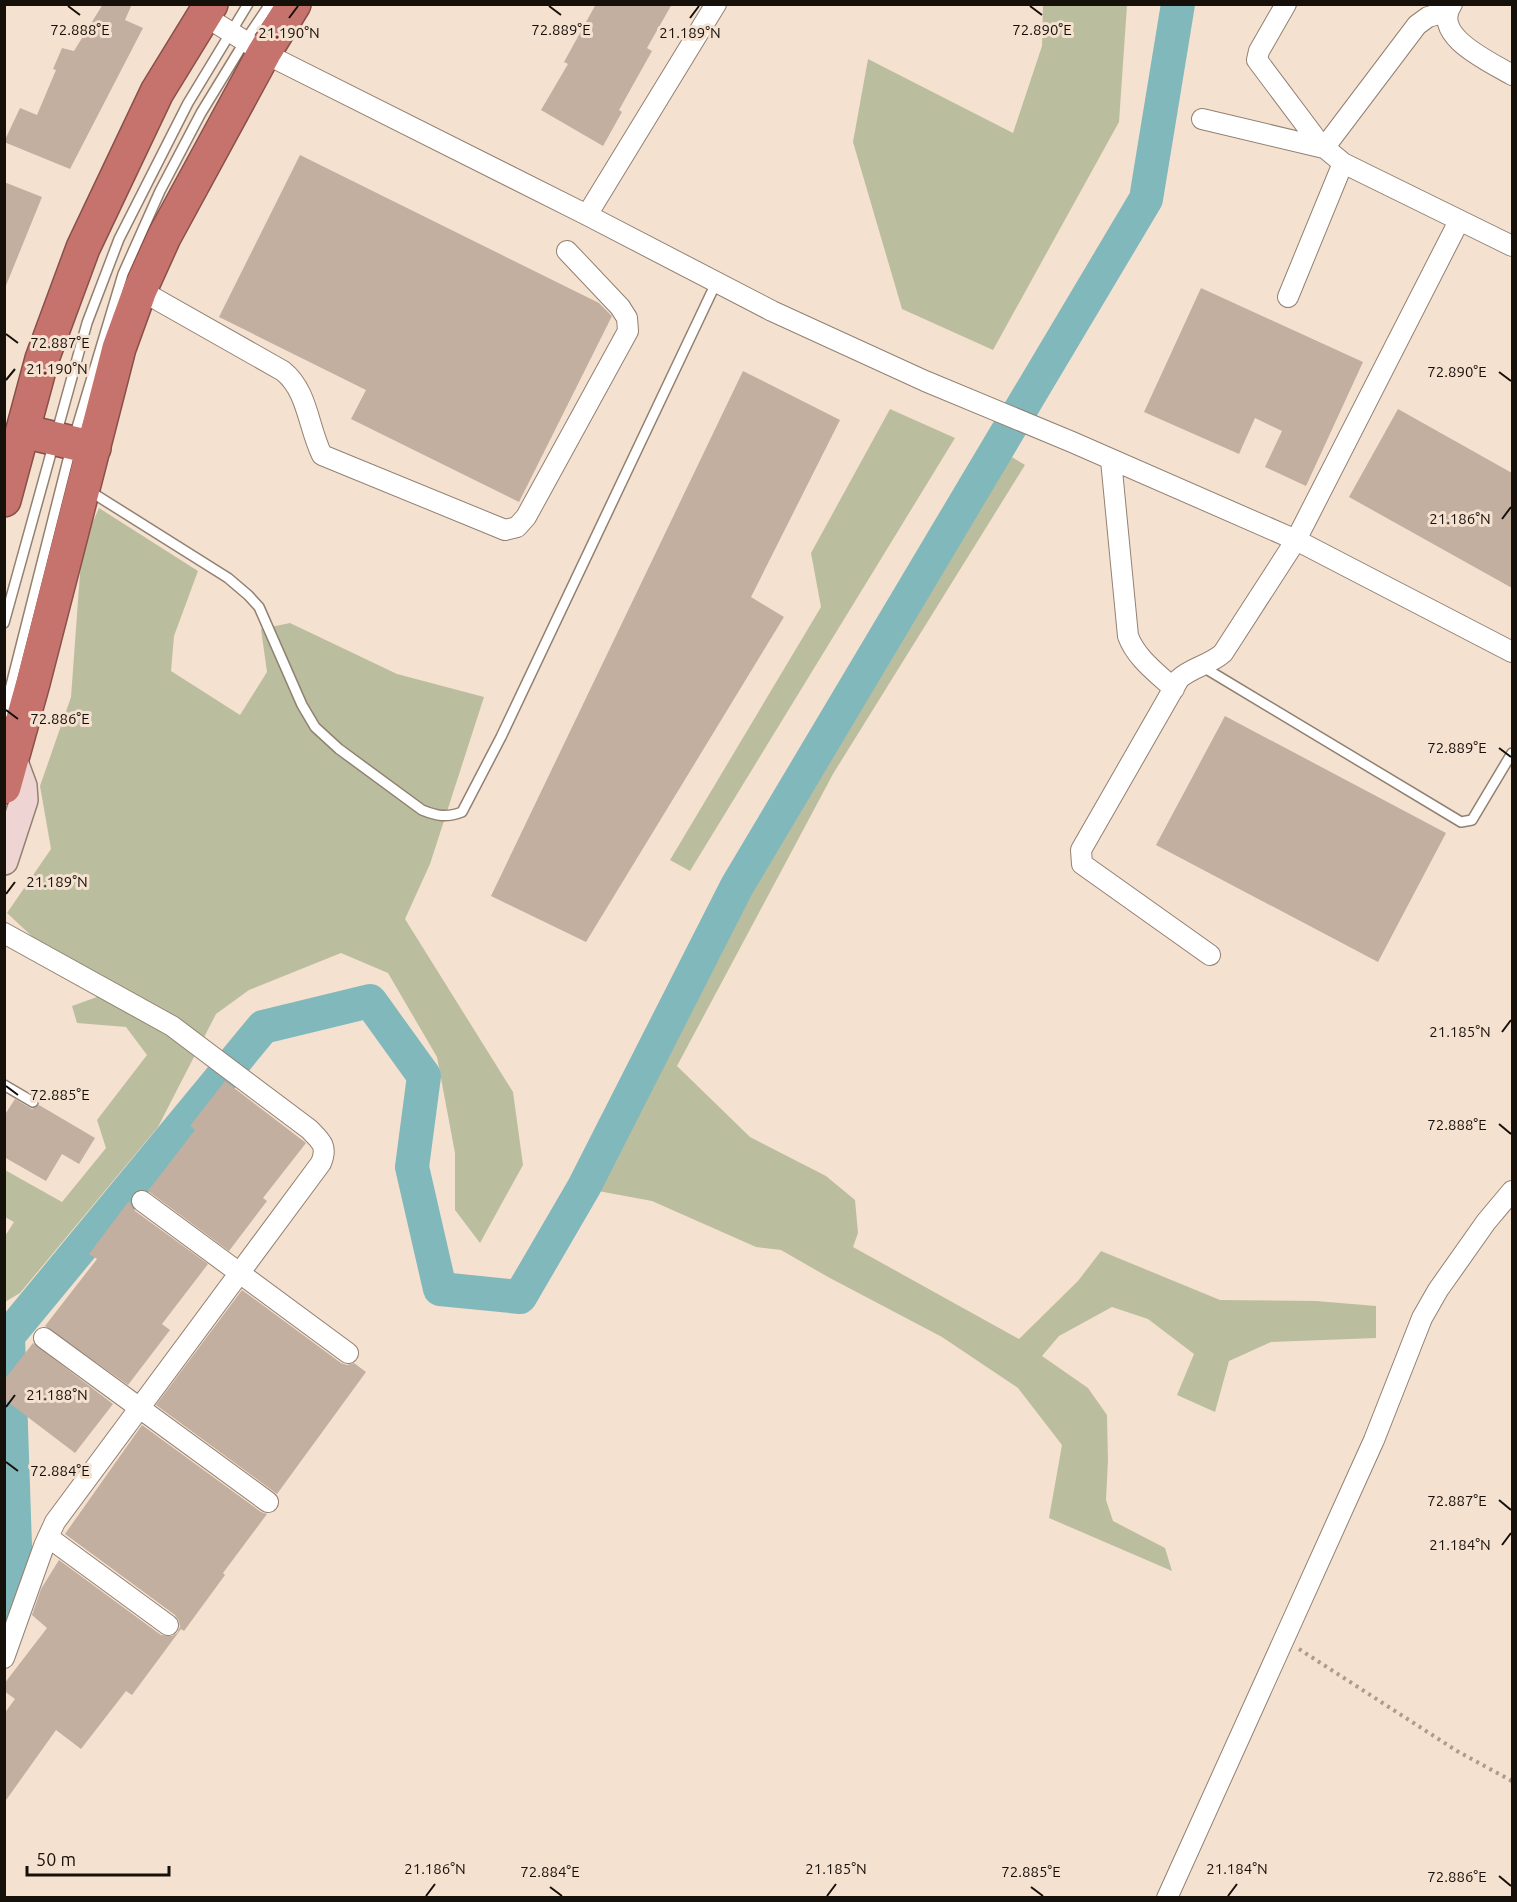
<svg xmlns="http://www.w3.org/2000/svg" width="1517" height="1902" font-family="Ubuntu,sans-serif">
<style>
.green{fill:#bbbe9e}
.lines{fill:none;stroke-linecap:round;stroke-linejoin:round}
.river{stroke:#81b8bb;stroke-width:34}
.building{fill:#c2afa0}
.lane-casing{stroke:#928071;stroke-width:12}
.street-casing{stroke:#928071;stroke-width:22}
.secondary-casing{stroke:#928071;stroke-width:30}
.highway-casing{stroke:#89504a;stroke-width:36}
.path{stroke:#ab9c8e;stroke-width:4;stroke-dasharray:3 4.5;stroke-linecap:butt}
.lane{stroke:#fff;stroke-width:9}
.street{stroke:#fff;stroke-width:20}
.secondary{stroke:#eed5d3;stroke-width:27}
.highway{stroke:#c7736d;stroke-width:33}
.ticks{fill:none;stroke:#16100a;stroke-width:2}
.ticks-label{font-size:15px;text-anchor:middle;fill:#16100a;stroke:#f5e1d0;stroke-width:6;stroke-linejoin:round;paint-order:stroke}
</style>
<rect width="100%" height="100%" fill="#f5e1d0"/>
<path class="green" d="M1043 5H1127L1119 122 993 350 902 309 853 142 868 59 1013 133 1042 46Z
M890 409 955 438 690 871 670 860 821 607 811 553Z
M1010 456 1025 465 833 774 677 1066 750 1137 826 1176 855 1200 858 1233 853 1247 1019 1339 1078 1281 1101 1251 1220 1300 1316 1301 1376 1306V1338L1271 1342 1229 1361 1215 1412 1177 1395 1194 1354 1148 1319 1112 1307 1059 1336 1042 1356 1088 1388 1107 1415 1108 1460 1106 1500 1113 1521 1165 1548 1172 1571 1049 1518 1062 1445 1018 1388 942 1337 828 1277 781 1250 756 1247 652 1201 598 1191 646 1086 776 832Z
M99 508 198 571 174 636 171 671 240 715 267 672 261 629 290 623 397 674 484 697 430 864 405 919 513 1092 523 1165 480 1243 455 1210V1153L437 1057 388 973 341 953 249 990 216 1014 158 1127 20 1293 5 1302V1236L14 1222 5 1217V1170L62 1202 106 1148 97 1120 147 1055 126 1027 77 1023 72 1006 97 997 7 913 51 849 40 786 71 697 82 546Z"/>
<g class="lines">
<path class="river" d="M4 1605 16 1576 8 1336 263 1027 370 1001 424 1076 412 1167 440 1289 520 1297 584 1187 737 886 1146 199 1178 4"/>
</g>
<path class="building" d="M103 4H132L125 20 143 28 70 169 4 142 20 108 37 115 56 70 53 69 62 48 74 51Z
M596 4H672L647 48 652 51 619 110 622 112 603 146 541 110 568 64 564 62Z
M300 155 599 303 612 316 519 502 351 419 366 390 219 317Z
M4 182 42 197 5 288 4 287Z
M1201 288 1363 362 1306 486 1265 467 1282 431 1255 418 1239 454 1144 412Z
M743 371 840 420 751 597 784 617 586 942 491 896Z
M1398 409 1512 473V588L1349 497Z
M1225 716 1446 833 1378 962 1156 845Z
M225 1081 306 1143 263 1198 267 1201 229 1251 148 1191 195 1130 190 1126Z
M15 1099 32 1109 39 1105 95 1138 79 1164 62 1154 46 1181 4 1157V1116Z
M129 1201 135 1211 208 1264 162 1324 170 1330 128 1385 45 1326 97 1259 89 1254Z
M242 1290 341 1363 347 1365 354 1363 366 1372 277 1494 156 1405Z
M33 1343 113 1404 75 1453 4 1399V1380Z
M142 1425 261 1512 267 1514 223 1573 225 1575 184 1631 181 1629 132 1695 126 1691 81 1749 56 1730 4 1803V1714L15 1699 4 1691V1684L47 1628 32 1615 41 1589 59 1560 161 1635 172 1636 177 1633 180 1627 179 1621 175 1615 65 1534Z"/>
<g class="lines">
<g class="lane-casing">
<path id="lane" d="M88 490 228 578 248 595 259 607 302 705 315 727 339 749 422 810C437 816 446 818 462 812L501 737 716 283
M4 623 87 323 119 239 188 103 248 4
M1203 667 1461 822 1472 820 1512 753
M4 713 72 444 123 274 160 191 201 113 245 41 270 4
M4 1085 33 1102"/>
</g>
<g class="street-casing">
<path id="street" d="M1286 4 1259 51 1257 60 1320 144 1343 163 1512 246
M1452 4C1430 36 1491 62 1512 75
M203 15 264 53 587 215 772 311 925 381 1072 442 1296 540 1512 652
M1202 119 1324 148 1417 25 1428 17 1446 12
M587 215 716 4
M140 290 283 371C308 391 308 427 322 455L505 530 517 527 526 517 628 331 627 318 620 307 567 251
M1288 297 1343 163
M1111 460 1128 636C1136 658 1157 673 1174 689
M4 933 172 1026 309 1129C321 1141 328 1146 321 1163L55 1522 44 1546 4 1658
M1210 955 1082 864 1081 850 1179 679C1192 667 1210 665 1223 653L1296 540 1459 221
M142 1201 348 1353
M44 1338 268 1502
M48 1537 168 1625
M1167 1898 1374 1440 1422 1318 1438 1290 1486 1222 1512 1191"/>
</g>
<g class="secondary-casing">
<path id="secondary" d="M4 861 24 800 23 786 13 759 5 753"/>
</g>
<g class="highway-casing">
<path id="highway" d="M23 431 94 448
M4 500 42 359 83 248 157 92 211 4
M4 787 33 683 119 348 140 290 164 237 264 53 294 4"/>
</g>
<path class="path" d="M1299 1649 1457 1751 1512 1781"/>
<use href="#lane" class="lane"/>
<use href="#street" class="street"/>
<use href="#secondary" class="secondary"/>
<use href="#highway" class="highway"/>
</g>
<path class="ticks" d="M68 6 80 15M549 6 561 15M1030 6 1042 15M289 18 298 6M690 18 699 6M6 334 18 343M1499 372 1511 381M6 380 15 369M1502 519 1511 507M6 710 18 719M1499 748 1511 757M6 894 15 882M1502 1032 1511 1020M6 1086 18 1095M1499 1124 1511 1134M6 1407 15 1395M6 1462 18 1471M1499 1500 1511 1510M1502 1545 1511 1533M1499 1876 1511 1886M550 1887 562 1896M1031 1887 1043 1896M426 1896 435 1884M827 1896 836 1884M1228 1896 1237 1884"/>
<g class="ticks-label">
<text x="80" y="35">72.888°E</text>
<text x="561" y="35">72.889°E</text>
<text x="1042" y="35">72.890°E</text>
<text x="289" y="38">21.190°N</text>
<text x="690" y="38">21.189°N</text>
<text x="60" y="348">72.887°E</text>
<text x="57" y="374">21.190°N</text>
<text x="1457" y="377">72.890°E</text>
<text x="1460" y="524">21.186°N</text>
<text x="60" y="724">72.886°E</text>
<text x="1457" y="753">72.889°E</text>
<text x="57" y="887">21.189°N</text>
<text x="1460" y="1037">21.185°N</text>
<text x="60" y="1100">72.885°E</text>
<text x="1457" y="1130">72.888°E</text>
<text x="57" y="1400">21.188°N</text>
<text x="60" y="1476">72.884°E</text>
<text x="1457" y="1506">72.887°E</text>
<text x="1460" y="1550">21.184°N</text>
<text x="435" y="1874">21.186°N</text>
<text x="836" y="1874">21.185°N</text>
<text x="1237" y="1874">21.184°N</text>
<text x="550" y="1877">72.884°E</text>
<text x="1031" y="1877">72.885°E</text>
<text x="1457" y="1882">72.886°E</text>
</g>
<rect width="1517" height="1902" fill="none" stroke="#16100a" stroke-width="12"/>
<path d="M27 1866v9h142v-9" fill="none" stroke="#16100a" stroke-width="3"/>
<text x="36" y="1866" font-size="18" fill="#16100a" stroke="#f5e1d0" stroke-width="4.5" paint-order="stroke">50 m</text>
</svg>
